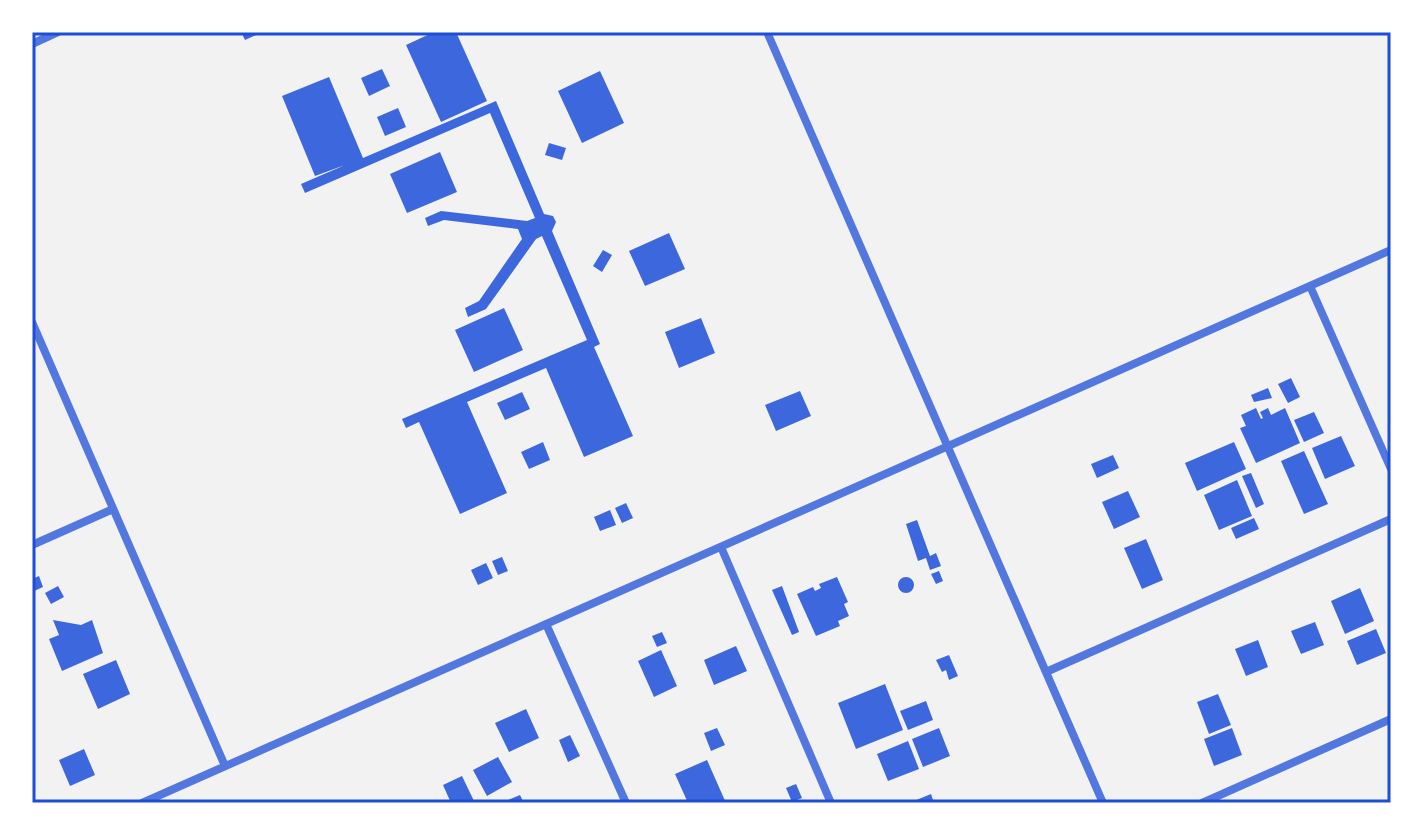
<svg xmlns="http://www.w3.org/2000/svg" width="1423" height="835" font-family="'Varela Round',sans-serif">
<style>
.building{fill:#3d67dc}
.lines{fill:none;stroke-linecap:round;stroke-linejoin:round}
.minor{stroke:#5277de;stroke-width:8}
.neatline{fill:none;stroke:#1d4ed8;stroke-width:3}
</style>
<rect width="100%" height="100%" fill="#f2f2f2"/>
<path class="building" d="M241 32H263L245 40Z
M434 32H456L487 101 441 122 406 45Z
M382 69 390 86 369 96 361 78Z
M600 71 624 123 582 143 558 91Z
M329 77 363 158 496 101 544 214 553 216 556 222 552 231 600 344 594 347 633 436 584 457 546 368 467 402 507 493 460 514 419 422 406 428 402 419 587 340 542 236 536 239 486 309 468 317 465 308 479 301 522 239 518 229 444 220 428 226 425 218 441 211 527 221 535 218 490 113 305 193 301 184 345 165 315 176 282 96Z
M398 108 406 127 385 136 377 117Z
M549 143 566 148 562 160 545 155Z
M440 152 457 192 407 213 390 174Z
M669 233 685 269 645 286 629 251Z
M603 250 612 255 602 272 593 266Z
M504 308 523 350 474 372 455 330Z
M701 318 715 353 679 368 665 332Z
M1291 378 1300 397 1288 403 1278 384Z
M1268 388 1272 398 1254 402 1251 395Z
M800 391 811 416 776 431 765 405Z
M522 392 530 409 505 420 497 403Z
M1256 408 1261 419 1263 418 1260 412 1268 408 1271 415 1285 408 1300 443 1256 463 1240 428 1246 426 1241 415Z
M1314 412 1324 433 1304 442 1294 420Z
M1341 436 1355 466 1325 479 1312 448Z
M543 442 550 460 529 469 521 452Z
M1234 442 1246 469 1197 491 1185 463Z
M1304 451 1328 504 1304 514 1281 461Z
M1113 455 1119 468 1097 478 1091 464Z
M1251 473 1264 504 1256 508 1242 476Z
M1237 480 1252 516 1219 530 1204 495Z
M1128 491 1140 517 1114 529 1102 502Z
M626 503 633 518 622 523 615 508Z
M610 510 616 525 600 531 594 517Z
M1254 518 1259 529 1236 539 1231 528Z
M917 520 930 556 936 553 941 566 930 570 926 558 918 561 906 524Z
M1146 539 1163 580 1142 589 1124 548Z
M502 557 508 571 498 575 492 561Z
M486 563 493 578 478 585 471 570Z
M939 571 943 581 936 584 931 574Z
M39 576 43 587 32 592V579Z
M898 585a8 8 0 1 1 16 0a8 8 0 1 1-16 0Z
M837 577 848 602 844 604 849 616 838 621 840 626 816 636 797 594 813 587 815 591 821 588 819 584Z
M58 586 64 597 51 604 45 593Z
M782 586 799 632 792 635 772 590Z
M1360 588 1374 621 1345 634 1331 601Z
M53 620 81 625 92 620 103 653 62 671 49 639 59 635Z
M1315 622 1324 645 1301 654 1291 631Z
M1376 629 1386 653 1357 665 1347 641Z
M662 632 667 643 657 647 652 636Z
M1258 640 1268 667 1246 676 1235 649Z
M736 646 747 671 714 685 704 660Z
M661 650 677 686 654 697 638 661Z
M949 655 958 676 949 680 946 670 942 672 936 660Z
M116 660 130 694 98 709 83 674Z
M885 684 903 730 856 749 838 703Z
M1218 694 1231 725 1209 734 1197 702Z
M926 701 933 720 908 730 900 711Z
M526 709 539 738 509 752 495 723Z
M717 728 725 745 711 751 704 733Z
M939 728 950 756 923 767 912 739Z
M1232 728 1242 755 1214 766 1204 739Z
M570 735 580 756 568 762 559 740Z
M908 741 919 769 888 781 877 754Z
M84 749 95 775 70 786 59 760Z
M498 757 512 782 487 796 473 770Z
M707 760 726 803H688L675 774Z
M462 776 474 801 451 803 443 785Z
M796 784 802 798 792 802 786 788Z
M931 794 934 803H909Z
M520 795 524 803H501Z"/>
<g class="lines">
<path class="minor" d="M767 32 1103 803
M32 44 58 32
M1310 286 1391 469
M32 322 225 766
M32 545 113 509
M721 547 831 803
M546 624 626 803
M1046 672 1391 519
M142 803 1391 250
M1202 803 1391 719"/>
</g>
<rect width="1423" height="835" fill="none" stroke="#ffffff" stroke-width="68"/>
<rect x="34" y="34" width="1355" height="767" class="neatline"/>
</svg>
